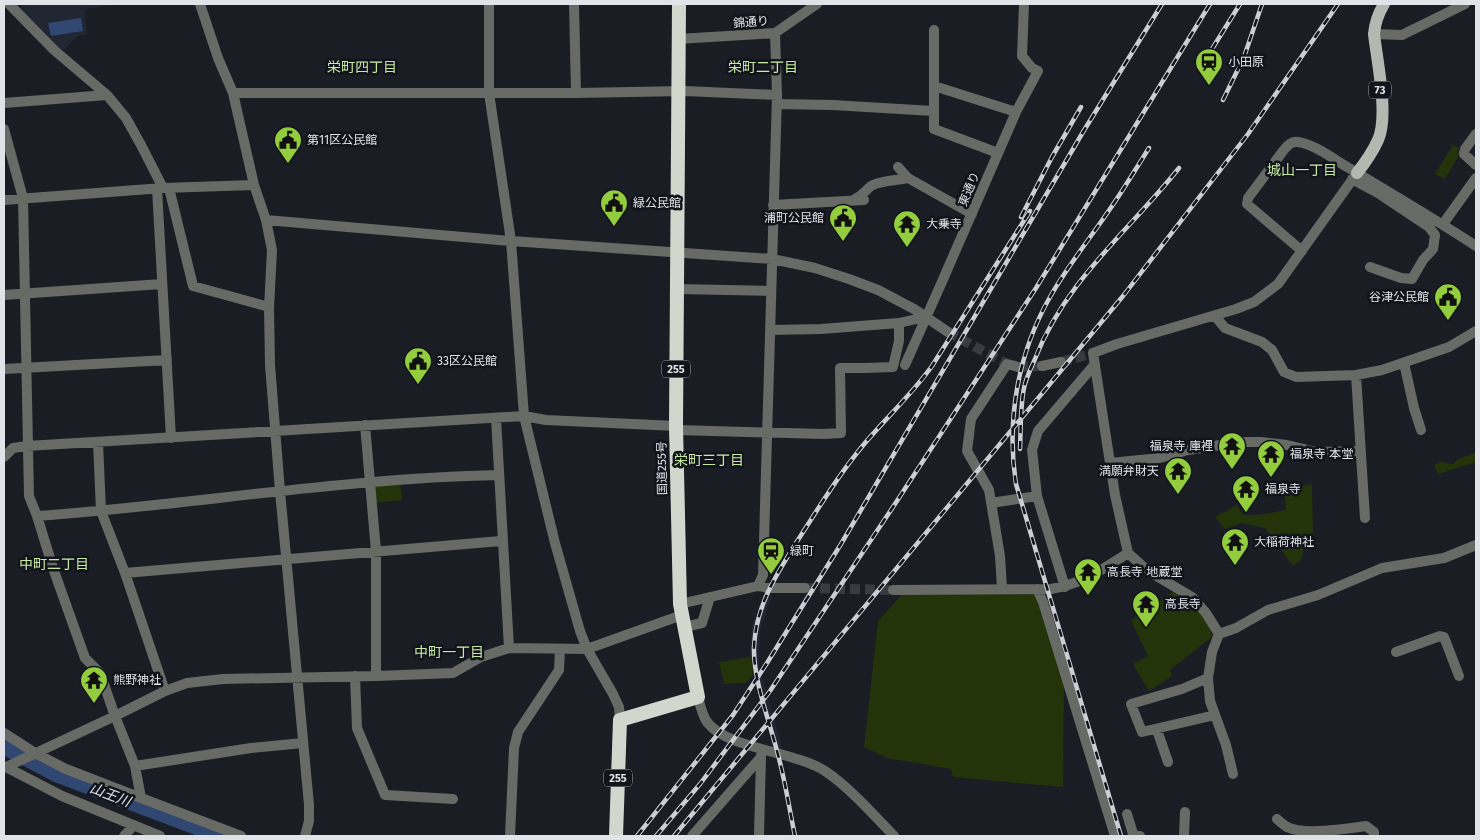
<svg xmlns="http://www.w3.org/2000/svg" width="1480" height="840" font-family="'Fira Sans','Noto Sans JP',sans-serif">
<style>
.built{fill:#202632}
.green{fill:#23340b}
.water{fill:#304772}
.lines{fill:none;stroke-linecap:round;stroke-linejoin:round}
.river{stroke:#304772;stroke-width:15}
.minor-tunnel{stroke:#383b41;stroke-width:10;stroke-dasharray:10 5;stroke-linecap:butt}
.minor{stroke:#686a66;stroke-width:10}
.major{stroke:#b4b8b0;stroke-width:12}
.highway{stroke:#d2d7cd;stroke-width:14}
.rail-casing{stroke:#ccced3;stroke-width:4.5}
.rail{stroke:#11141b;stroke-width:2.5;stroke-dasharray:8;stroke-linecap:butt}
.labels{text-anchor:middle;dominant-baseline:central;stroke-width:5;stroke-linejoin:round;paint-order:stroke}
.shield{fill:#11141b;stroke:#a3a5aa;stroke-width:1}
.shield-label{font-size:11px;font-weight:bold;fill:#e1e3e8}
.street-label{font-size:12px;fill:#e1e3e8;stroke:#11141b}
.poi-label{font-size:12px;fill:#e1e3e8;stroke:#11141b;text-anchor:start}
.neighbourhood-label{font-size:14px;fill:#c8eaa3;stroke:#11141b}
.water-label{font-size:14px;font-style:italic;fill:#dbe3f1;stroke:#11141b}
</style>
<rect width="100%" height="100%" fill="#1a1d24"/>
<path class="built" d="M21 4H126L84 9 87 34 78 36 61 52 22 14Z
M765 591 772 595 760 630 759 667 783 750 773 748 750 657 752 626Z"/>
<path class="green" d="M1453 145 1459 148 1458 157 1445 179 1435 174Z
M1475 453 1476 462 1438 474 1434 465 1440 462 1453 464 1458 459Z
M400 482 402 500 375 503 373 485Z
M1312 484 1313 536 1304 548 1301 560 1293 566 1265 528 1242 523 1224 529 1215 517 1237 505 1243 515H1259L1286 510 1285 490Z
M1174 591 1189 599 1202 614 1213 636 1170 670 1172 676 1149 691 1133 664 1148 656 1131 620Z
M1034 592 1041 604 1064 685 1063 787 953 777 951 769 887 758 864 747 878 621 903 593Z
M751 657 754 673 746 683 724 684 719 662Z"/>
<path class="water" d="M81 18 83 31 51 36 48 23Z"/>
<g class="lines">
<path class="river" d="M4 747 57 775 219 836"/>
<path class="minor-tunnel" d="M948 332 1007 364
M1061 362 1093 353
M1018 367 1042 366
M805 588 893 590"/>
<path class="minor" d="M9 4 54 50 107 95 126 118 141 145 163 188
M200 4 218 58 233 93 254 185 266 220 272 250 269 308 270 365 280 491 309 805V821L305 836
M489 4V93L511 241 524 416 555 543 580 631 587 649 613 694 619 707 620 720
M574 4 576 93
M934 30V129L998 153
M775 33 777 95
M1374 34 1402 35 1465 4
M678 39 775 33 817 4
M934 86 1016 112
M233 93H576L685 91 777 95 763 575 758 586
M4 103 107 95
M777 104 833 105 933 111
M4 129 23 198 29 496 37 516 53 568 85 658 100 673 115 716 135 766 141 798 241 836
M1476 134 1465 149 1464 154 1476 165
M898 167 908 178 972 214
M1352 179 1378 193 1429 227 1435 235 1433 249 1423 260 1412 279 1401 278 1370 267
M169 188 193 286 269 307
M157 189 171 438
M855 199C863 195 865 191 871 186 878 181 899 180 908 178
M4 200 163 188 254 185
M773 205 864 200
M266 220 511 241 772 259 815 268 849 279 878 290 914 309 948 332
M1443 224 1476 178
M1302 251 1247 204 1248 198 1283 151C1287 146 1291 141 1298 142 1314 144 1335 160 1349 168 1392 194 1435 219 1476 246
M677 289 771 291
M4 295 162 284
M1215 316 1225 328 1262 342 1272 350 1284 372 1296 377 1356 375 1382 370 1449 347 1476 331
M770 330 821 329 899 323 925 317
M1404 363 1414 408 1421 430
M905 365 941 284 1016 112 1038 71 1032 68 1022 56 1024 4
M1042 366 1061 362
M4 369 167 360
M1356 375 1365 518
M496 418 509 648
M365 425 376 551V676
M676 430 823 434 841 433 840 368H865L893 367 899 341V323
M98 442 101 511 125 573 165 691
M4 457 13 448 27 446 524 416 546 420 676 426
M1110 463 1160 458 1188 450 1240 442H1261L1287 445 1317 452 1360 451
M991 503 1037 496
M37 516C191 505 344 478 499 475
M125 573 501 541
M1065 587 1037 496 1032 450 1038 431 1095 364
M1002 588 1000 556 989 490 967 451 971 419 1007 364 1018 367
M1037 589 1043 602 1115 836
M893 590 1051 589C1082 584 1103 569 1128 553
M680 604 758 586 770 588H805
M684 627 702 623 710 597
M1219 634 1206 613 1192 597 1148 571 1128 553 1115 495 1093 353 1117 344 1236 309 1254 302 1278 284 1357 173
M1396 652 1440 636 1444 637 1459 676
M355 676 357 728 385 795 453 799
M1208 678 1182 689 1131 704 1142 732 1215 715
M698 697C700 704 702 715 707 722 727 749 794 751 825 771 848 786 875 816 894 836
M1157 730 1168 762
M4 733 35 753 66 769 141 798
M4 766 62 796 160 836
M135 766 251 748 303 743
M4 768 115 716 165 691 187 683 223 679 376 676 453 673 481 657 509 648 587 649 682 615
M1233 774 1226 745 1210 701 1208 678 1212 652 1219 634 1236 628 1268 610 1318 595 1382 568 1444 558 1476 545
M1127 814 1133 834 1140 836
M1277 819C1280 822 1284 825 1287 827 1303 835 1347 829 1366 826L1374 832V836
M124 836 134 825
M510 836 514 748 518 732 559 670 560 649
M692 836 761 757
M759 836 761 755
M1184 836 1185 812"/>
<path class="major" d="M1357 173C1365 163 1373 151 1378 140 1389 116 1377 61 1374 34 1375 22 1378 14 1384 4"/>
<path class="highway" d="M616 836 620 720 698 697 680 604 676 426 679 4"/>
<g class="rail-casing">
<path id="rail" d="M1212 49 1240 4
M1223 100 1244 57 1262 4
M1021 217 1052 157 1081 107
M1020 449C1021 429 1020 408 1024 388 1026 378 1031 368 1035 359 1065 281 1129 231 1179 168
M637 836 733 715 767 663 841 544 1083 132 1162 4
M656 836 700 784 770 691 893 507 1036 288 1210 4
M674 836 1123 296 1248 134 1338 4
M795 836C789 808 785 779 777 751 769 720 753 679 754 647 756 606 775 577 796 543 818 509 839 474 865 443 887 417 912 394 932 366L1030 211
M1121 836 1016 484C1006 420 1018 353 1050 297 1068 265 1092 236 1112 206 1125 187 1137 167 1149 148"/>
</g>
<use href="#rail" class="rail"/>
</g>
<defs>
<g id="station-pin" transform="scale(1.4375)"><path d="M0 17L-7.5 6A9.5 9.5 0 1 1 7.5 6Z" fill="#93cc3d" stroke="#11141b"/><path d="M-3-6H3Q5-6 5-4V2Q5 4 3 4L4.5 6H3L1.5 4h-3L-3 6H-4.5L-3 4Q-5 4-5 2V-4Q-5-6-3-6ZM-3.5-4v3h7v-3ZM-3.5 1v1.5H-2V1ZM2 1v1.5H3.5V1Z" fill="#111"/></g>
<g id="civic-pin" transform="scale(1.4375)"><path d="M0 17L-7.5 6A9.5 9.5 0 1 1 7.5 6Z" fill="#93cc3d" stroke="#11141b"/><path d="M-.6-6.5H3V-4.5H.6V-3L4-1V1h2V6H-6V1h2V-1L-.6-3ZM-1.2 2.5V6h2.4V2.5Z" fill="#111"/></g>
<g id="temple-pin" transform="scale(1.4375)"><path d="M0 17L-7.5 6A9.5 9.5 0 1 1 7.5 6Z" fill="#93cc3d" stroke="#11141b"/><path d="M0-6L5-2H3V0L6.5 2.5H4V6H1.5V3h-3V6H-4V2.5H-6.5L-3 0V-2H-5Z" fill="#111"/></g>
</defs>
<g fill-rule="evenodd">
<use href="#station-pin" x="1209" y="62"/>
<use href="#civic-pin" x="288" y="140"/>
<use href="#civic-pin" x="614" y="203"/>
<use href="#civic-pin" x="843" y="218"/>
<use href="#temple-pin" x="907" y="224"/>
<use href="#civic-pin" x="1448" y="297"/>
<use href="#civic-pin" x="418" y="361"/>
<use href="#temple-pin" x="1232" y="446"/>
<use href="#temple-pin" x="1271" y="454"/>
<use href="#temple-pin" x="1178" y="471"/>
<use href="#temple-pin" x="1246" y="489"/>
<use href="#temple-pin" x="1235" y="542"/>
<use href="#station-pin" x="771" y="551"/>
<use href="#temple-pin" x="1088" y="572"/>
<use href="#temple-pin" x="1146" y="604"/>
<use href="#temple-pin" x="94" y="680"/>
</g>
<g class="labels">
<g class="shield">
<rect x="1369" y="81.5" width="22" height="17" rx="4"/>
<rect x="662" y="360.5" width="28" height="17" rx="4"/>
<rect x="604" y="769.5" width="28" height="17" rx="4"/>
</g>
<g class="shield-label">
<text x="1380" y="90">73</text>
<text x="676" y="369">255</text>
<text x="618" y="778">255</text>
</g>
<g class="street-label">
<text transform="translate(751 22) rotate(-5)">錦通り</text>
<text transform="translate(969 189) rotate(-67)">東通り</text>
<text transform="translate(662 468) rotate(-91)">国道255号</text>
</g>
<g class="poi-label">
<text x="1228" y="62">小田原</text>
<text x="307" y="140">第11区公民館</text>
<text x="633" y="203">緑公民館</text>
<text x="824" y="218" text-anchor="end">浦町公民館</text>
<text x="926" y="224">大乗寺</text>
<text x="1429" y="297" text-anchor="end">谷津公民館</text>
<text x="437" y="361">33区公民館</text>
<text x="1213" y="446" text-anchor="end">福泉寺 庫裡</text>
<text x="1290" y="454">福泉寺 本堂</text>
<text x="1159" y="471" text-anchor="end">満願弁財天</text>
<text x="1265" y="489">福泉寺</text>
<text x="1254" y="542">大稲荷神社</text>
<text x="790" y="551">緑町</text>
<text x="1107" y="572">高長寺 地蔵堂</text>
<text x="1165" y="604">高長寺</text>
<text x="113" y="680">熊野神社</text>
</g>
<g class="neighbourhood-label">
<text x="362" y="67">栄町四丁目</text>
<text x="763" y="67">栄町二丁目</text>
<text x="1302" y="170">城山一丁目</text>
<text x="709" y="460">栄町三丁目</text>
<text x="54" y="564">中町二丁目</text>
<text x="449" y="652">中町一丁目</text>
</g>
<g class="water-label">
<text transform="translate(110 795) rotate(21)">山王川</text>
</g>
</g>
<rect width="1480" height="840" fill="none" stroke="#e1e3e8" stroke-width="10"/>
</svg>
